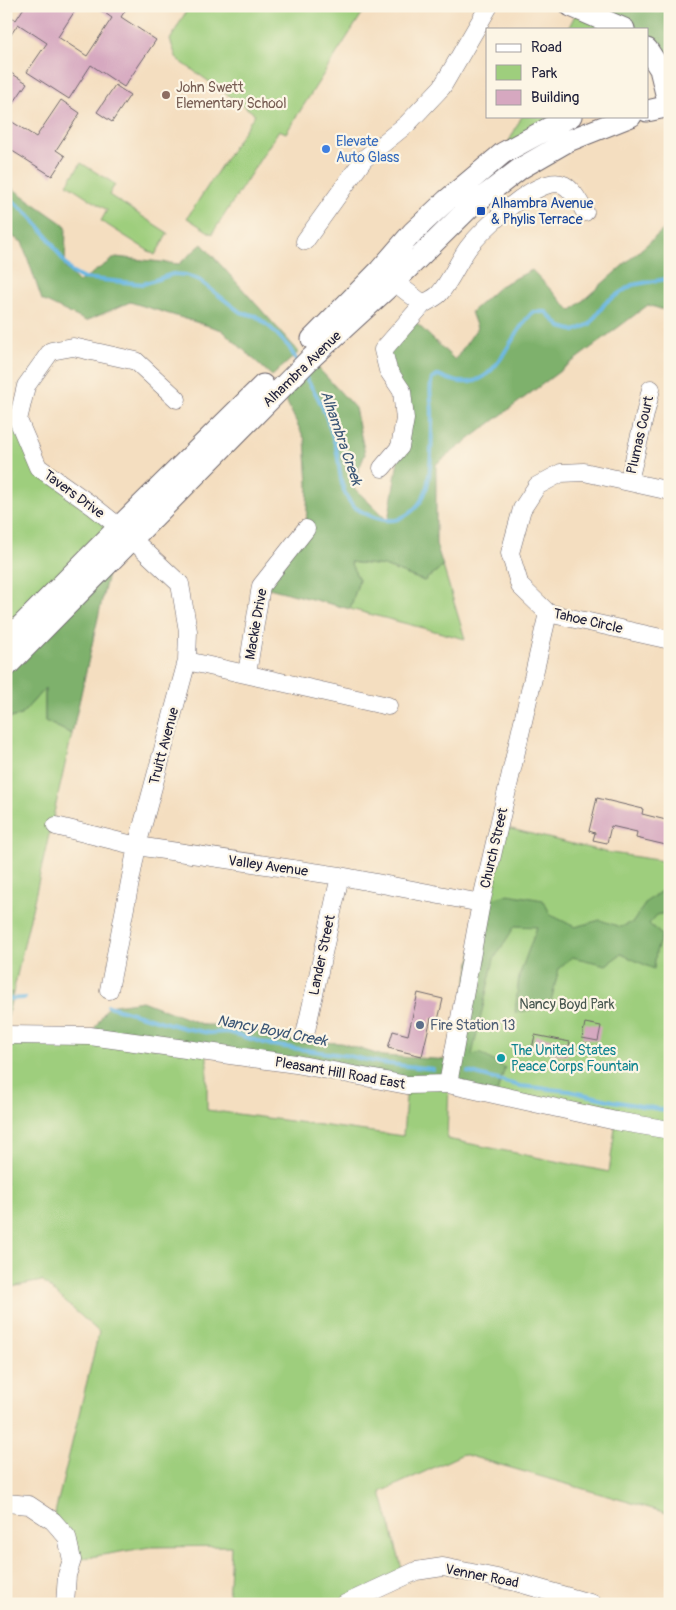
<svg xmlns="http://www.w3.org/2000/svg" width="676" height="1610" font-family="Pangolin,sans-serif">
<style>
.green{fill:#9ece7d;stroke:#60785c;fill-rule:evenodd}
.forest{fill:#7eb16c;stroke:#506a54}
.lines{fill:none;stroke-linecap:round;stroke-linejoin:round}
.stream{stroke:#69b7e3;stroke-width:4}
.building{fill:#d6a8c0}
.minor-casing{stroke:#6c646a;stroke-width:19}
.major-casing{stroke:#6c646a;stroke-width:23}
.minor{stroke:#fff;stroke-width:18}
.major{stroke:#fff;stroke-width:21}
.education-dot{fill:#8d6e63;stroke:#fcf5e5;stroke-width:2}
.shop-dot{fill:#3f7fe0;stroke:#fcf5e5;stroke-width:2}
.transit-dot{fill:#1a4fb4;stroke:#fcf5e5;stroke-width:2}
.service-dot{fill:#5c6f8a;stroke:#fcf5e5;stroke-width:2}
.culture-dot{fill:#0f9aa8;stroke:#fcf5e5;stroke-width:2}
.labels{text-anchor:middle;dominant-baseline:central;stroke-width:4.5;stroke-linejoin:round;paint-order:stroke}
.education-label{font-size:14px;fill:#785e54;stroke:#fcf5e5;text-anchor:start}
.shop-label{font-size:14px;fill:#366cbe;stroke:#fcf5e5;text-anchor:start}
.transit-label{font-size:14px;fill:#164399;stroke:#fcf5e5;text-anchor:start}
.street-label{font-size:14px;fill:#22223b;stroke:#fcf5e5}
.park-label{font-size:14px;fill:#47564f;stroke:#fcf5e5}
.service-label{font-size:14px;fill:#4e5e75;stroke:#fcf5e5;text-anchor:start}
.culture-label{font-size:14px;fill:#0d838f;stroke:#fcf5e5;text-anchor:start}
.water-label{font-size:15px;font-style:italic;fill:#3b5676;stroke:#fcf5e5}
</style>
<rect width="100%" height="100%" fill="#fcf5e5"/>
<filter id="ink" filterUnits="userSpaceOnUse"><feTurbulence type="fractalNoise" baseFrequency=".02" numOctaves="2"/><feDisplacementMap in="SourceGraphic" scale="10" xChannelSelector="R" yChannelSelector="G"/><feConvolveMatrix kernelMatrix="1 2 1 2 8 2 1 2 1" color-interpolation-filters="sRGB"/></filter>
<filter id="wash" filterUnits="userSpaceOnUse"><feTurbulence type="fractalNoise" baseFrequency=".0096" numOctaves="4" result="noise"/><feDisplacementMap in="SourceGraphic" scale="20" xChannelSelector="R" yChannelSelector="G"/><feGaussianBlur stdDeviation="1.12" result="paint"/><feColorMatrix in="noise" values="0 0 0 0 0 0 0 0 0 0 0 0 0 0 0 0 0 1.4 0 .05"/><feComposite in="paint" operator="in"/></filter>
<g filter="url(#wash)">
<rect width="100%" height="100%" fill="#f4dec0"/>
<path class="green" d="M189 6H367L286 133 279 130 212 234 187 218 255 114 177 59 170 40Z
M578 9 624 29H568Z
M522 116H571L503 153Z
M81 163 115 184 109 195 168 233 155 255 101 221 107 210 67 184Z
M20 409 38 467 119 527 6 641V410Z
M349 562 384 566 424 581 443 566 465 639 350 609 359 580Z
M45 688V721L72 734 13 993 6 992V719L21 715Z
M499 826 605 852 670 862V1514L463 1454 381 1492 404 1576 345 1604H228L231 1546 150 1547 72 1560 53 1521 99 1332 42 1281 6 1288V1035L207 1052V1110L403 1136 407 1085 448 1084ZM449 1084 616 1121 609 1172 447 1139Z"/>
<path class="forest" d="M571 6H670V82L647 49V29H624Z
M6 184 66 226 65 268 79 282 116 257 179 264 202 244 299 352 272 376 222 330 130 302 86 321 42 300 22 242 6 233Z
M670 224V312L648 305 436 464V544L443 566 424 581 384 566 350 562 359 580 350 609 261 586 306 529 308 484 305 440 280 388 310 359 355 408 365 454 352 486 388 521 405 419 383 350 411 318 455 360 477 328 471 312 500 286 532 270 571 311Z
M111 560 72 734 45 721V688L21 715 6 719V667Z
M670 885V912L657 915 649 924 662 935 656 952 654 969 621 954 606 965 572 957 559 968 550 1006 515 1013 519 976 537 927 515 926 494 959 472 1055 480 1053 505 1068 496 1095 90 1036 108 1006 142 1001 204 1025H234L292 1041 341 1043 383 1056 452 1060 481 903 508 894 543 900 551 915 575 927 600 920 621 927 633 922 647 901Z
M6 992 13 993 6 1024Z"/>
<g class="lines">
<path class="stream" d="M6 198 12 200 30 216 47 236 71 272 82 278 143 284 173 274 186 275 199 280 240 312 256 316 272 329 289 347 297 361
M304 374C308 383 315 391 319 400 327 415 331 431 336 447 340 464 339 488 350 502 358 513 386 524 399 519 415 512 425 499 428 482 432 460 432 435 432 413 432 401 428 390 432 379L439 375C495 404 503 341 533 312H546L561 327 575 331 590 324 606 302 632 285 666 279 670 282
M6 999 25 998
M108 1006 184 1028 209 1033 228 1032 271 1045 349 1056 381 1063 433 1069
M468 1072 520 1086 569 1091 613 1101 670 1111"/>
</g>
<g id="blocks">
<path class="building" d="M25 6H78L58 37 87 56 112 18 95 6H128L121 17 156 40 124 87 91 65 69 99 27 72 47 43 18 24 6 42V13L16 20Z
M6 70 27 83 6 114Z
M115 85 130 95 112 122 97 112Z
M61 100 80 113 56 150 65 156 52 176 6 147V118L36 137Z
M597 798 643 809 642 814 670 821V846L636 838 637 832 611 826 607 843 593 840 595 833 589 831Z
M418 993 443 999 438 1020 431 1018 422 1056 388 1048 393 1031 408 1035Z
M585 1023 601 1026 598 1041 582 1038Z
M535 1035 570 1042 567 1056 532 1049Z"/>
</g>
</g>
<g filter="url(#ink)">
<use href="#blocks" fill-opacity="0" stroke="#6c646a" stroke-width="1"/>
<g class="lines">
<g class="minor-casing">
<path id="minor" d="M305 241 364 159 407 124 442 87 489 6
M384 274 423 304C428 301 435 298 439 294 450 282 458 262 468 248 482 230 539 173 564 185 574 191 579 202 585 212
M382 468 400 447 405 419 402 391 388 370 383 350 423 304
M629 481 651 389
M670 491 584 472 561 473 537 486 522 509 510 553 520 586 548 613 670 640
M187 661 388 706
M247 674 261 586 306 529
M56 826 137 846 340 876 481 903
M109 990 137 846 187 661 188 631 180 584 119 527 94 507 38 467 18 420 26 386 51 351 73 347 136 361 177 399
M6 1035 90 1036 296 1064 407 1085 448 1084 616 1121 670 1130
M305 1035 340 876
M448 1084 481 903 548 613
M6 1503 29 1505 53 1521 67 1537 72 1560 67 1575 65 1604
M345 1604 416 1571 443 1567 516 1582 593 1604"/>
</g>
<g class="major-casing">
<path id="major" d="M571 6 624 29
M647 49 660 69 669 106
M647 111 670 106
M312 339 380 270 413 232 447 200 503 153 571 116
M6 641 119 527 263 385
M6 667 310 359 394 282 471 206 521 168 568 141 631 116"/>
</g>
<use href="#minor" class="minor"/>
<use href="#major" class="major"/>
</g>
</g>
<circle class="education-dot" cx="166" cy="95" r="5"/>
<circle class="shop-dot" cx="326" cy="149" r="5"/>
<rect class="transit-dot" x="476" y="206" width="10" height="10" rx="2.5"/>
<circle class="service-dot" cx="420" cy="1025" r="5"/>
<circle class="culture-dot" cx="501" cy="1058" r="5"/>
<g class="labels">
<g class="education-label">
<text x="176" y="87">John Swett<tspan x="176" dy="16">Elementary School</tspan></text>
</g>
<g class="shop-label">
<text x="336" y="141">Elevate<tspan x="336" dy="16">Auto Glass</tspan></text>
</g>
<g class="transit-label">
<text x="491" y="203">Alhambra Avenue<tspan x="491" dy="16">&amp; Phylis Terrace</tspan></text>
</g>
<g class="street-label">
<text transform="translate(302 369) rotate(-44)">Alhambra Avenue</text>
<text transform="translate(640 435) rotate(-77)">Plumas Court</text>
<text transform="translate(74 494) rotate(36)">Tavers Drive</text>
<text transform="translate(588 621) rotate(13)">Tahoe Circle</text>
<text transform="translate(256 624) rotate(-80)">Mackie Drive</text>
<text transform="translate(164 746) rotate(-75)">Truitt Avenue</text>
<text transform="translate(494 848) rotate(-77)">Church Street</text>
<text transform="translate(268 866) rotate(8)">Valley Avenue</text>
<text transform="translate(322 955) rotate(-78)">Lander Street</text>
<text transform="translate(340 1073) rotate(10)">Pleasant Hill Road East</text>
<text transform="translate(482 1576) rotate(11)">Venner Road</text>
</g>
<g class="park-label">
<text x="567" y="1004">Nancy Boyd Park</text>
</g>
<g class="service-label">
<text x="430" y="1025">Fire Station 13</text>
</g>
<g class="culture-label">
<text x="511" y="1050">The United States<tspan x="511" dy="16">Peace Corps Fountain</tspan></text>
</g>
<g class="water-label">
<text transform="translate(341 438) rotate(71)">Alhambra Creek</text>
<text transform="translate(272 1031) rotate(11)">Nancy Boyd Creek</text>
</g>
</g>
<rect width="676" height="1610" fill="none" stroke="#fcf5e5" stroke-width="25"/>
<rect x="486" y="28" width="162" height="90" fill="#fcf5e5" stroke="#a5a1a1"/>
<rect x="496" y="44" width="25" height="8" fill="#ffffff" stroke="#a5a1a1"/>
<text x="531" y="52" font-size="15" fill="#22223b">Road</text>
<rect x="496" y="65" width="25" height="15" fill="#9ece7d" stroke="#a5a1a1"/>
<text x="531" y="78" font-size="15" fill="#22223b">Park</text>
<rect x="496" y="90" width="25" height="15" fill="#d6a8c0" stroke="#a5a1a1"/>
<text x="531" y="102" font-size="15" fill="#22223b">Building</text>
</svg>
